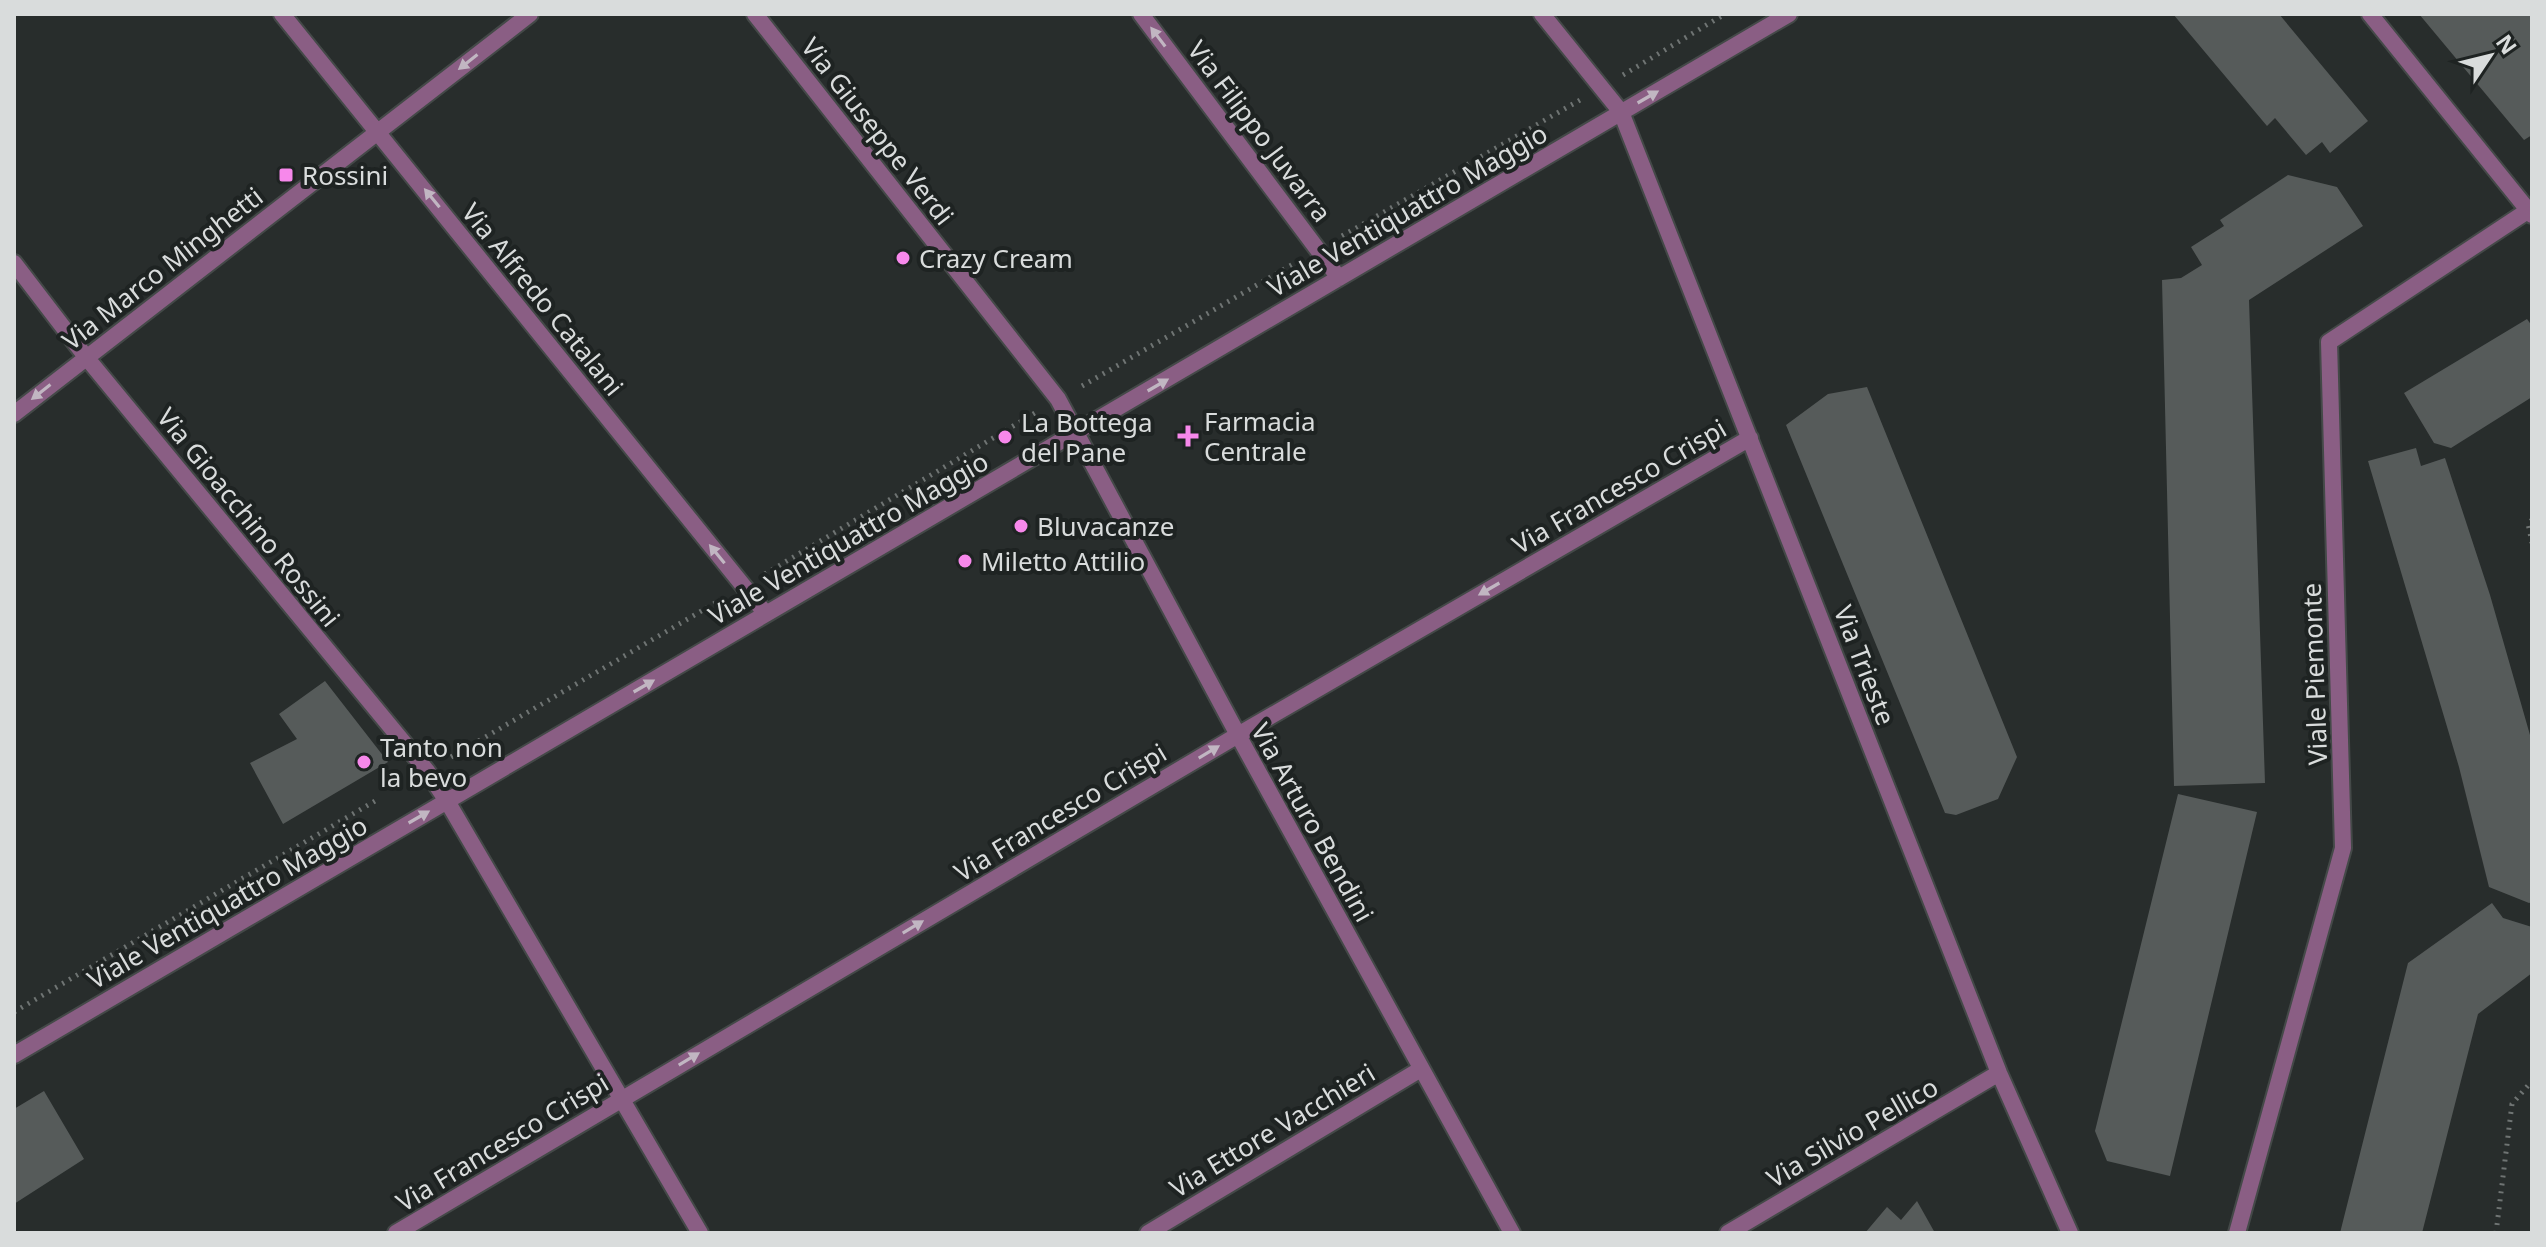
<svg xmlns="http://www.w3.org/2000/svg" width="2546" height="1247" font-family="'Noto Sans',sans-serif">
<style>
.building{fill:#565b5a}
.lines{fill:none;stroke-linecap:round;stroke-linejoin:round}
.street-casing{stroke:#444948;stroke-width:20}
.path{stroke:#6f7473;stroke-width:5;stroke-dasharray:2 6;stroke-linecap:butt}
.street{stroke:#8a5e84;stroke-width:16}
.oneway{fill:#c1b6c2}
.poi-dot{fill:#f788eb;stroke:#1e2322;stroke-width:3}
.labels{text-anchor:middle;dominant-baseline:central;stroke-width:8;stroke-linejoin:round;paint-order:stroke}
.street-label{font-size:26px;fill:#d9dcdc;stroke:#1e2322}
.poi-label{font-size:26px;fill:#d9dcdc;stroke:#1e2322;text-anchor:start}
</style>
<rect width="100%" height="100%" fill="#282d2c"/>
<path class="building" d="M2173 14H2279L2368 121 2330 153 2322 142 2306 155 2275 118 2267 126Z
M2419 14H2532V135L2524 140Z
M2288 175 2337 187 2363 226 2249 300 2265 783 2174 786 2162 280 2181 278 2202 265 2191 247 2224 226 2220 220Z
M2527 319 2532 326V397L2451 448 2434 443 2404 393Z
M1867 387 2017 757 1998 799 1956 815 1945 813 1786 425 1828 394Z
M2416 448 2421 466 2445 458 2490 595 2532 742V902L2529 903 2489 887 2459 767 2368 461Z
M325 681 388 762 283 824 250 763 297 739 279 714Z
M2178 794 2257 812 2170 1176 2107 1161 2095 1131Z
M2492 903 2503 918 2532 927V973L2478 1014 2422 1233H2340L2408 963Z
M44 1091 84 1159 14 1204V1109Z
M1917 1201 1935 1233H1865L1887 1207 1901 1220Z"/>
<g class="lines">
<g class="street-casing">
<path id="street" d="M282 14 766 614
M755 14 1058 399 1238 735 1512 1233
M1141 14 1339 278
M1542 14 1621 112 1999 1073 2070 1233
M2370 14 2532 215
M14 263 86 357 427 771 447 801 700 1233
M14 414 530 14
M14 1055 1789 14
M396 1233 1238 735 1750 438
M1148 1233 1421 1069
M1728 1233 1999 1073
M2237 1233 2343 848 2329 342 2532 208"/>
</g>
<path class="path" d="M1623 75 1725 14
M1342 236 1580 100
M1082 386 1295 263
M2532 520 2528 523 2532 543
M765 574 1035 413
M451 757 722 599
M14 1012 375 801
M2496 1233 2512 1104 2532 1081"/>
<use href="#street" class="street"/>
</g>
<defs><path id="oneway-solid" d="M-6-.8H1V-3.2L6.5 0L1 3.2V.8H-6Z" transform="scale(2)"/></defs>
<g class="oneway">
<use href="#oneway-solid" transform="translate(1158 37) rotate(-127)"/>
<use href="#oneway-solid" transform="translate(468 62) rotate(142)"/>
<use href="#oneway-solid" transform="translate(1648 97) rotate(-30)"/>
<use href="#oneway-solid" transform="translate(432 198) rotate(-129)"/>
<use href="#oneway-solid" transform="translate(1158 385) rotate(-30)"/>
<use href="#oneway-solid" transform="translate(41 392) rotate(142)"/>
<use href="#oneway-solid" transform="translate(717 554) rotate(-129)"/>
<use href="#oneway-solid" transform="translate(1489 589) rotate(150)"/>
<use href="#oneway-solid" transform="translate(644 686) rotate(-30)"/>
<use href="#oneway-solid" transform="translate(1209 752) rotate(-31)"/>
<use href="#oneway-solid" transform="translate(419 817) rotate(-30)"/>
<use href="#oneway-solid" transform="translate(913 927) rotate(-31)"/>
<use href="#oneway-solid" transform="translate(689 1059) rotate(-31)"/>
</g>
<g class="poi-dot">
<rect x="278" y="167" width="16" height="16" rx="4"/>
<circle cx="903" cy="258" r="8"/>
<path d="M1184 424h8v8h8v8h-8v8h-8v-8h-8v-8h8z"/>
<circle cx="1005" cy="437" r="8"/>
<circle cx="1021" cy="526" r="8"/>
<circle cx="965" cy="561" r="8"/>
<circle cx="364" cy="762" r="8"/>
</g>
<g class="labels">
<g class="street-label">
<text transform="translate(878 131) rotate(52)">Via Giuseppe Verdi</text>
<text transform="translate(1260 131) rotate(53)">Via Filippo Juvarra</text>
<text transform="translate(1407 210) rotate(-30)">Viale Ventiquattro Maggio</text>
<text transform="translate(162 268) rotate(-38)">Via Marco Minghetti</text>
<text transform="translate(543 299) rotate(51)">Via Alfredo Catalani</text>
<text transform="translate(1619 486) rotate(-30)">Via Francesco Crispi</text>
<text transform="translate(249 517) rotate(51)">Via Gioacchino Rossini</text>
<text transform="translate(848 538) rotate(-30)">Viale Ventiquattro Maggio</text>
<text transform="translate(1865 665) rotate(69)">Via Trieste</text>
<text transform="translate(2314 674) rotate(-92)">Viale Piemonte</text>
<text transform="translate(1060 812) rotate(-31)">Via Francesco Crispi</text>
<text transform="translate(1313 822) rotate(61)">Via Arturo Bendini</text>
<text transform="translate(227 902) rotate(-30)">Viale Ventiquattro Maggio</text>
<text transform="translate(1272 1130) rotate(-31)">Via Ettore Vacchieri</text>
<text transform="translate(1852 1132) rotate(-30)">Via Silvio Pellico</text>
<text transform="translate(502 1142) rotate(-31)">Via Francesco Crispi</text>
</g>
<g class="poi-label">
<text x="302" y="175">Rossini</text>
<text x="919" y="258">Crazy Cream</text>
<text x="1204" y="421">Farmacia<tspan x="1204" dy="30">Centrale</tspan></text>
<text x="1021" y="422">La Bottega<tspan x="1021" dy="30">del Pane</tspan></text>
<text x="1037" y="526">Bluvacanze</text>
<text x="981" y="561">Miletto Attilio</text>
<text x="380" y="747">Tanto non<tspan x="380" dy="30">la bevo</tspan></text>
</g>
</g>
<rect width="2546" height="1247" fill="none" stroke="#d9dcdc" stroke-width="32"/>
<g transform="translate(2490 56) rotate(55)" stroke="#1e2322" stroke-width="6" paint-order="stroke">
<path d="M0-6L14 30L0 20L-14 30Z" fill="#d9dcdc"/>
<text y="-12" font-size="22" font-weight="bold" text-anchor="middle" fill="#d9dcdc">N</text>
</g>
</svg>
